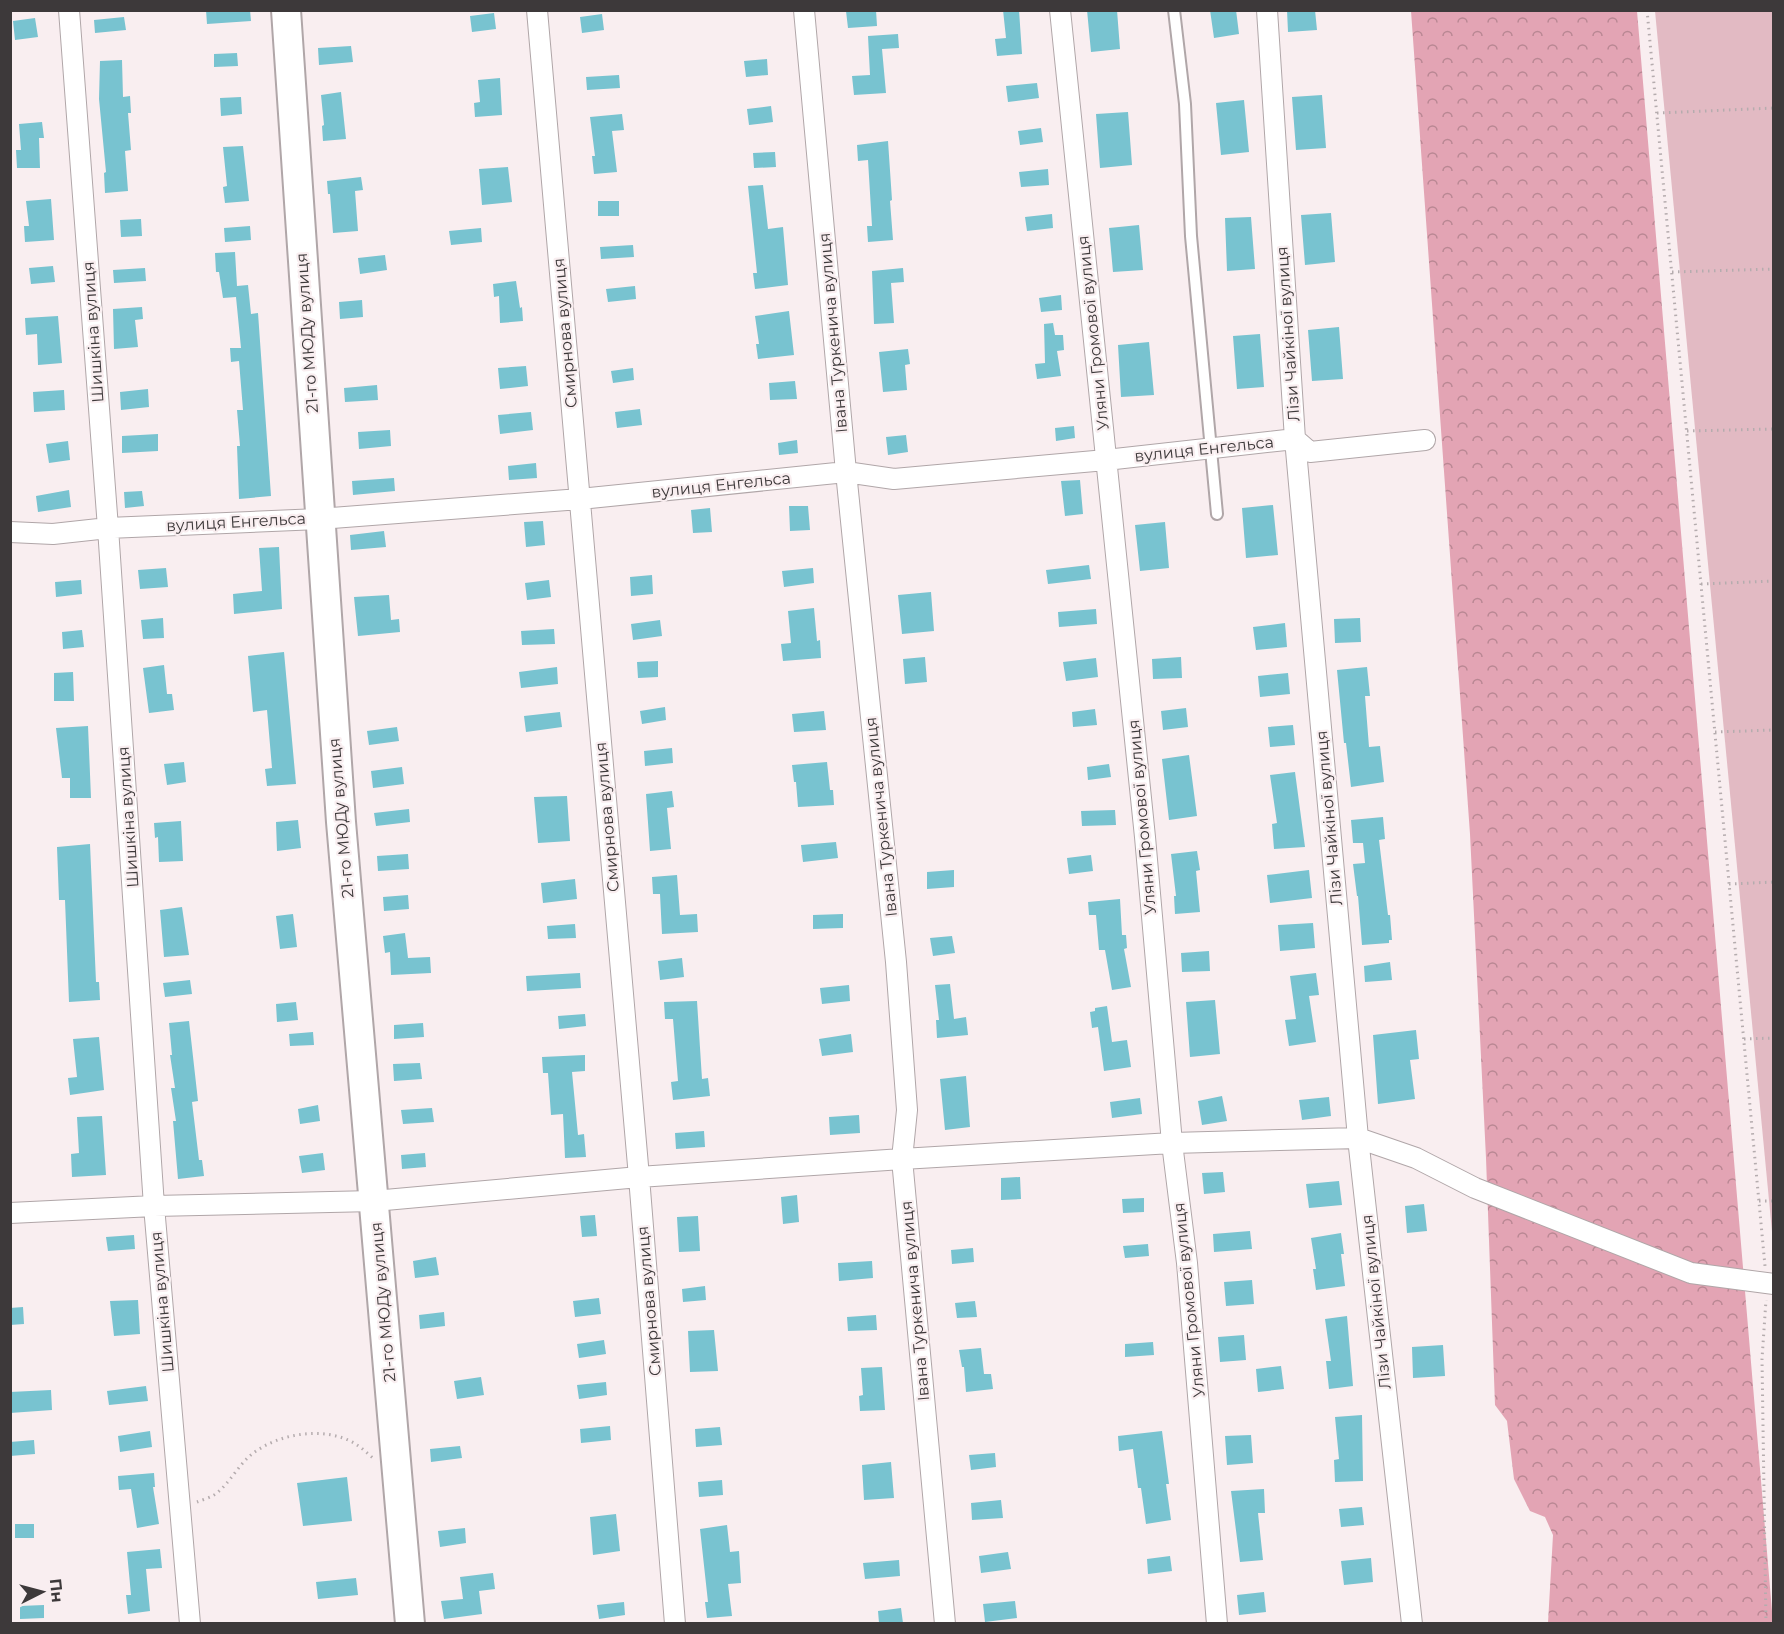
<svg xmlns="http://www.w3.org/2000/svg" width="1784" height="1634" font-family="Montserrat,sans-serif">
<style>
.green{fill:#e2bac3}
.forest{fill:url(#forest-crowns)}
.building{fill:#78c3d0}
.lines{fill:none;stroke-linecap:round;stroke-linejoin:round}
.lane-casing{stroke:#b0a6a8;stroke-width:14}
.street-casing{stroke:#b0a6a8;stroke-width:22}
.secondary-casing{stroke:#b0a6a8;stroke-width:32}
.path{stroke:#b5acae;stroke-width:3;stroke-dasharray:1.5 4.5;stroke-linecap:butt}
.lane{stroke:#fff;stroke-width:10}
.street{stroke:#fff;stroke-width:20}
.secondary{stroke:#fff;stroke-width:28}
.labels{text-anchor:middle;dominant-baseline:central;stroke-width:4.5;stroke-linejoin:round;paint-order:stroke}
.street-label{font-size:16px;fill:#3d393a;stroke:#f9eef0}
</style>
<defs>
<pattern id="forest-crowns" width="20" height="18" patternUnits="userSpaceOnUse" patternTransform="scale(1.5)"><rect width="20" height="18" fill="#e3a4b4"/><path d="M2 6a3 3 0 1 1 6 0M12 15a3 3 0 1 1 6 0" fill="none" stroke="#b98793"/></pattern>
</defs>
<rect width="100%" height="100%" fill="#f9eef0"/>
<path class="green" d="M1655 11H1773V1242Z"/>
<path class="forest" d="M1411 11H1637L1773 1623H1548L1553 1535 1545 1517 1530 1511 1514 1479 1507 1421 1495 1405 1486 1158 1470 834Z"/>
<path class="building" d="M206 10H250L251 21 207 24Z
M876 10 877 26 848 28 846 11Z
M1003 10H1019L1022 54 997 56 995 39 1006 38Z
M1087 10H1117L1120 49 1091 52Z
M1210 10H1236L1239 34 1214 38Z
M1287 10H1315L1317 30 1288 32Z
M494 13 496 29 472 32 470 16Z
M602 14 604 30 582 33 580 17Z
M124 17 126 30 95 33 94 20Z
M35 18 38 37 15 40 13 21Z
M898 34 899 48 882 49 886 93 854 95 852 76 870 75 868 36Z
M351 46 353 62 319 65 318 48Z
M237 53 238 66 214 67V54Z
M767 59 768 75 746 77 744 61Z
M122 60 123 97 130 96 131 113H128L131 150 125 151 128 191 105 193 104 173 106 172 99 99 100 61Z
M619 75 620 88 587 90 586 77Z
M500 78 502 115 475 117 474 103 480 102 478 80Z
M1037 83 1039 98 1008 102 1006 86Z
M341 92 346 139 323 141 322 126 324 125 321 95Z
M1322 95 1326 148 1296 150 1292 97Z
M241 97 242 114 221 116 220 98Z
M1244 100 1249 152 1221 155 1216 103Z
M771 106 773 122 749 125 747 109Z
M1128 112 1132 165 1100 168 1096 114Z
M622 114 624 130 612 131 617 172 594 174 592 156H595L590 117Z
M42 122 44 138H39L40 168H17L16 150H21L19 124Z
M1041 128 1043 142 1020 145 1018 131Z
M888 141 892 200 890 201 893 240 868 242 867 226H872L868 160 858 161 857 145Z
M243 146 249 201 225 203 223 187 227 186 223 147Z
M775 152 776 167 754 168 753 153Z
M508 167 512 202 482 205 479 169Z
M1048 169 1049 185 1021 187 1019 172Z
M361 177 363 190 355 191 358 231 333 233 330 194H328L327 181Z
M763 185 768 229 783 227 788 285 755 289 753 273H757L748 186Z
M51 199 54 240 25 242 24 226H29L26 201Z
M598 201H619V216H598Z
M1331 213 1335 262 1305 265 1301 215Z
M1052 214 1053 228 1027 231 1025 217Z
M1251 217 1255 269 1227 271 1225 218Z
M141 219 142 236 121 237 120 220Z
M1139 225 1143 270 1113 272 1109 228Z
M250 226 251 240 225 242 224 228Z
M481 228 482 242 451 245 449 231Z
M633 245 634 257 601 259 600 247Z
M235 252 237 286 248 285 251 314 258 313 271 496 239 499 237 446H240L237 410H243L239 361 231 362 230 348H241L236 297 223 298 219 272H216L215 253Z
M385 255 387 270 360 274 358 258Z
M53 266 55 282 31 284 29 268Z
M145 268 146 281 114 283 113 270Z
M903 268 904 282 891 283 894 323 874 324 872 271Z
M516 281 520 308 522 307 523 321 500 323 499 296 494 297 493 284Z
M635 286 636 299 608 302 606 289Z
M1061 295 1062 310 1041 312 1039 298Z
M362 300 363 317 340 319 339 302Z
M142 307 143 319 135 320 138 347 114 349 113 309Z
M789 311 794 355 758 359 756 344H759L755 316Z
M58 316 62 363 38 365 37 334 26 335 25 318Z
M1053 323 1055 335H1063L1064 350 1057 351 1061 376 1037 379 1035 364 1045 363 1044 324Z
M1339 327 1343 379 1312 381 1308 330Z
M1260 334 1264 387 1237 389 1233 336Z
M1149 342 1154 395 1121 397 1118 345Z
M908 349 910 364 905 365 907 390 883 392 879 352Z
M526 366 528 386 500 389 498 368Z
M633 368 634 380 613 383 611 371Z
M795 381 797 399 770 400 769 383Z
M377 385 378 400 345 402 344 388Z
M148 389 149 407 121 410 120 392Z
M64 390 65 410 34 412 33 392Z
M640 409 642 425 617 428 615 412Z
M531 412 533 430 500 434 498 415Z
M1074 426 1075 438 1056 441 1055 428Z
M390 430 391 446 359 449 358 432Z
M158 434V451L122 453V436Z
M906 435 908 452 888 455 886 437Z
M797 440 798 453 779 455 778 443Z
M68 441 70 460 49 463 46 444Z
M536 463 537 478 509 480 508 466Z
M394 478 395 491 353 495 352 481Z
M1080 480 1083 514 1065 516 1061 481Z
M69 490 71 507 38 512 36 496Z
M142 491 144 506 125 508 124 492Z
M1273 505 1278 555 1246 558 1242 508Z
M789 506H808L810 530 790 531Z
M710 508 712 532 693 533 691 510Z
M543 521 545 545 526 547 524 522Z
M1165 522 1169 568 1140 571 1135 525Z
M384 531 386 547 351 550 350 535Z
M279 547 282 609 234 614 233 594 262 591 259 548Z
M1089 565 1091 579 1048 584 1046 570Z
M166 568 168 587 140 589 138 570Z
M813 568 814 583 784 587 782 571Z
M652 575 653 594 631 596 630 577Z
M81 580 82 594 56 597 55 582Z
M549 580 551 597 527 600 525 583Z
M931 592 934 631 902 634 898 595Z
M389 595 391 620 399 619 400 632 358 636 354 597Z
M814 608 817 641 820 640 821 658 783 661 781 644 791 643 788 611Z
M1096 609 1097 624 1059 627 1058 612Z
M163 618 164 638 143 639 141 620Z
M1360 618 1361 642 1335 643 1334 619Z
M660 620 662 636 633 640 631 624Z
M1285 623 1287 647 1256 650 1253 627Z
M554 629 555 644 522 645 521 631Z
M82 630 84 647 63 649 62 632Z
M284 652 296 784 267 786 265 769 272 768 267 710 253 712 248 656Z
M925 657 927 682 905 684 903 659Z
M1181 657 1182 678 1153 679 1152 659Z
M1096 658 1098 677 1066 681 1063 662Z
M658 661V677L638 678 637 662Z
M164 665 167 694H172L174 710 149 713 143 668Z
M557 667 558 684 521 688 519 672Z
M1367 667 1370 696H1365L1369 747 1380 746 1384 782 1351 787 1346 743H1344L1337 670Z
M73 672 74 701H54V673Z
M1288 673 1290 694 1260 697 1258 676Z
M665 707 666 720 642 724 640 711Z
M1186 708 1188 727 1163 730 1161 711Z
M1095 709 1097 725 1073 727 1072 712Z
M824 711 826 730 794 732 792 714Z
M560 712 562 727 526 732 524 716Z
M1293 725 1295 745 1270 747 1268 727Z
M88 726 91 798H70V778H62L56 728Z
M397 727 399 741 369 745 367 731Z
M672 748 673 763 645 766 644 751Z
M1189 755 1197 816 1169 820 1162 759Z
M184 762 186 782 167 785 164 764Z
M827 762 830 790H833L834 805 798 807 796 782H794L792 765Z
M1109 764 1111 777 1088 780 1087 767Z
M402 767 404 784 373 788 371 771Z
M1295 772 1305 847 1274 849 1272 824 1277 823 1270 775Z
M672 791 674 807 667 808 671 849 650 851 646 794Z
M567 796 570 841 538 843 534 797Z
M409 809 410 822 376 826 374 813Z
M1115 810 1116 825 1082 826 1081 811Z
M1383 817 1385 839 1379 840 1388 915H1390L1392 940H1389V943L1362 945 1358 896H1357L1353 864 1365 863 1363 843H1353L1351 820Z
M298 820 301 848 277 851 276 822Z
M181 821 183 861 159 862 158 837 155 838 154 823Z
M836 842 838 858 803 862 801 845Z
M90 844 96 982H99L100 1000 69 1002 65 900H59L57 847Z
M1197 851 1200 870 1196 871 1200 912 1175 914 1174 896H1176L1171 854Z
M408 854 409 869 378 871 377 856Z
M1091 855 1093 871 1069 874 1067 858Z
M954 870V887L927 889V872Z
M1309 870 1312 898 1270 903 1267 875Z
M677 875 680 915 697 914 698 932 662 934 660 894H653L652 877Z
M575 879 577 899 543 903 541 883Z
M408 895 409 909 384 911 383 897Z
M1120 899 1122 935H1126L1127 948 1124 949 1131 987 1112 990 1105 950H1099L1096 915H1089L1088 902Z
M182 907 189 955 164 957 160 910Z
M293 914 297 947 280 949 276 916Z
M843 914V928L813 929V915Z
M1313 923 1315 948 1280 951 1278 925Z
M575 924 576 938 548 939 547 926Z
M405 933 408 958 430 957 431 973 391 975 390 952 385 953 383 936Z
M952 936 955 953 933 956 930 938Z
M1209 951 1210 971 1182 972 1181 953Z
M682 958 684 977 660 980 658 961Z
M1390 962 1392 980 1365 982 1364 966Z
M580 973 581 988 527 991 526 976Z
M1316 973 1319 995 1309 996 1316 1042 1289 1046 1285 1020 1296 1019 1290 976Z
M190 980 192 994 165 997 163 983Z
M950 984 954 1019 966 1017 968 1035 937 1038 936 1020H939L935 985Z
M849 985 850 1001 822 1004 820 988Z
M1215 1000 1220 1054 1190 1057 1186 1002Z
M697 1001 702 1079 708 1078 710 1096 673 1100 671 1082 678 1081 673 1019H665L664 1002Z
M296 1002 298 1020 277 1022 276 1004Z
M1107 1006 1112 1042 1127 1040 1131 1067 1104 1071 1098 1027 1092 1028 1090 1012 1095 1011V1008Z
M585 1014 586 1026 559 1029 558 1016Z
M189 1021 198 1101 192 1102 199 1160H202L204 1176 178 1179 173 1121H176L171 1088H175L170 1055H172L169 1023Z
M423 1023 424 1037 394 1039V1025Z
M1416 1030 1419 1059 1410 1060 1415 1099 1378 1104 1373 1035Z
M313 1032 314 1045 290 1046 289 1034Z
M851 1034 853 1052 822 1056 819 1039Z
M99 1037 104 1090 70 1095 68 1078 77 1077 73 1039Z
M585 1055V1071L572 1072 578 1135 584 1134 586 1157 565 1158 563 1114 551 1115 548 1073H543L542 1057Z
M420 1063 422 1079 394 1081 393 1064Z
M966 1076 970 1127 945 1130 940 1079Z
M1222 1096 1227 1121 1202 1125 1198 1101Z
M1329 1097 1331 1116 1302 1120 1299 1100Z
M1140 1098 1142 1114 1112 1118 1110 1102Z
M318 1105 320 1121 300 1124 298 1109Z
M432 1108 434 1122 403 1124 401 1110Z
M859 1115 860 1133 830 1135 829 1117Z
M102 1116 106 1175 72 1177 71 1154 79 1153 77 1117Z
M704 1131 705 1147 676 1149 675 1133Z
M323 1153 325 1170 302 1173 299 1156Z
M425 1153 426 1167 402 1169 401 1155Z
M1223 1172 1225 1192 1204 1194 1202 1173Z
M1020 1177 1021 1199 1001 1200V1178Z
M1339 1181 1342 1205 1309 1208 1306 1184Z
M797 1195 799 1222 783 1224 781 1197Z
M1144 1198V1212L1123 1213 1122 1199Z
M1424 1204 1427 1231 1407 1233 1405 1206Z
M595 1215 597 1236 582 1237 580 1216Z
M698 1216 700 1251 679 1252 677 1217Z
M1250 1231 1252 1249 1214 1252 1213 1234Z
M1341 1233 1344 1254H1341L1345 1286 1316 1290 1313 1269H1316L1311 1238Z
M134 1235 135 1249 108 1251 106 1237Z
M1148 1244 1149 1256 1125 1258 1123 1246Z
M973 1248 974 1262 952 1264 951 1250Z
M436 1257 439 1275 415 1278 413 1261Z
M872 1261 873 1278 839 1281 838 1263Z
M1252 1280 1254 1304 1226 1306 1224 1282Z
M705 1286 706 1300 683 1302 682 1289Z
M599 1298 601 1314 575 1317 573 1301Z
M138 1300 140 1334 114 1336 110 1301Z
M975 1301 977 1317 957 1318 955 1303Z
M23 1307 24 1324 10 1325V1308Z
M444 1312 445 1326 420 1329 419 1315Z
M876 1315 877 1330 848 1331 847 1317Z
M1347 1316 1353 1386 1329 1389 1326 1361H1331L1325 1319Z
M714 1330 718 1371 690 1372 688 1331Z
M1244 1335 1246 1360 1220 1362 1218 1337Z
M604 1340 606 1354 579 1358 577 1344Z
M1153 1342 1154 1355 1125 1357V1344Z
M1443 1345 1445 1376 1413 1378 1412 1347Z
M981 1348 984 1374H991L993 1389 966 1392 964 1367H962L959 1350Z
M1281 1366 1284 1389 1258 1392 1256 1369Z
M882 1367 885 1410 860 1411 859 1396 863 1395 861 1368Z
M481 1377 484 1395 457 1399 454 1381Z
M606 1382 607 1395 579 1399 577 1385Z
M146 1386 148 1401 109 1405 107 1391Z
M51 1390 52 1410 10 1413V1392Z
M1362 1415 1363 1481 1335 1482 1334 1460 1339 1459 1335 1417Z
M610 1426 611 1440 581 1443 580 1429Z
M720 1427 722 1445 696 1447 695 1429Z
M150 1431 152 1447 120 1452 118 1436Z
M1162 1431 1169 1484H1166L1171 1520 1146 1524 1141 1488H1138L1133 1449 1119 1451 1118 1436Z
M1251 1435 1253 1463 1227 1465 1225 1436Z
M34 1440 35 1454 10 1456V1442Z
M460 1446 462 1458 431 1462 430 1449Z
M995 1453 996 1467 971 1470 969 1455Z
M891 1462 894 1498 864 1500 862 1465Z
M154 1473 155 1487H153L159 1524 137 1528 131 1489 119 1490 118 1476Z
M347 1477 352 1521 303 1526 297 1483Z
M722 1480 723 1495 699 1497 698 1482Z
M1264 1489 1265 1513H1258L1263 1560 1240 1562 1231 1491Z
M1001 1500 1003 1518 972 1520 971 1503Z
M1362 1507 1364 1525 1341 1527 1339 1509Z
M616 1514 620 1551 593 1555 590 1517Z
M15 1524H34V1538H15Z
M727 1525 730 1552 739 1551 741 1583 728 1584 732 1616 707 1618 705 1602H708L700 1529Z
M465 1528 466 1543 440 1547 438 1531Z
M160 1549 162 1568 146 1569 150 1611 128 1614 126 1595H131L127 1552Z
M1008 1552 1011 1569 981 1573 979 1556Z
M1170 1556 1172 1571 1148 1574 1147 1559Z
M1371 1558 1373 1582 1344 1585 1341 1561Z
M899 1560 900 1576 865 1579 863 1563Z
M493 1573 495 1589 479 1591 482 1614 444 1619 441 1601 463 1599 460 1577Z
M356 1578 358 1595 318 1599 316 1582Z
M1264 1592 1266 1612 1239 1615 1237 1595Z
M1015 1601 1017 1618 985 1622 983 1604Z
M624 1602 625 1615 599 1619 597 1605Z
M44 1605V1618L20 1619V1606Z
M901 1608 903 1623H879L878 1611Z"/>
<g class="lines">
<g class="lane-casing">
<path id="lane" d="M1174 10 1185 104 1191 236 1217 514"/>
</g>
<g class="street-casing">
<path id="street" d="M69 10 108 528 154 1206 190 1624
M537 10 639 1177 675 1624
M804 10 846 472 896 962 907 1110 902 1159 945 1624
M1060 10 1145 837 1172 1143 1187 1263 1217 1624
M1267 10 1295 439 1358 1138 1412 1624
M10 532 53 534 108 528 319 519 580 499 846 472 894 479 1106 460 1295 439 1310 452 1425 440
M10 1213 154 1206 374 1201 639 1177 902 1159 1172 1143 1358 1138 1416 1158 1475 1188 1691 1273 1774 1284"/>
</g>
<g class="secondary-casing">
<path id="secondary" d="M286 10 341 822 410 1624"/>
</g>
<path class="path" d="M1647 10 1765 1266
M1657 113 1774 108
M1672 272 1774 269
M1687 431 1774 429
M1701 584 1774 581
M1715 732 1774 730
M1729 884 1774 882
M1744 1039 1774 1038
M1759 1201H1774
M197 1502C202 1500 209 1498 214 1495 229 1485 238 1465 252 1454 279 1433 324 1426 354 1443 361 1447 367 1453 373 1458
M1766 1624 1762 1359 1766 1300"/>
<use href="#lane" class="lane"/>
<use href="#street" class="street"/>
<use href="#secondary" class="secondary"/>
</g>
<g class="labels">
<g class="street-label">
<text transform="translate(93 332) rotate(-94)">Шишкіна вулиця</text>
<text transform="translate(307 333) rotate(-94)">21-го МЮДу вулиця</text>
<text transform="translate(565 333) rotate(-95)">Смирнова вулиця</text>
<text transform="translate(833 333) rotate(-95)">Івана Туркенича вулиця</text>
<text transform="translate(1093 333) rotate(-96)">Уляни Громової вулиця</text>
<text transform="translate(1288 334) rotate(-94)">Лізи Чайкіної вулиця</text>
<text transform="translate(1204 449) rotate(-6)">вулиця Енгельса</text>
<text transform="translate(721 485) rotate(-6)">вулиця Енгельса</text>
<text transform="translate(236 522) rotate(-3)">вулиця Енгельса</text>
<text transform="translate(128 817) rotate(-94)">Шишкіна вулиця</text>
<text transform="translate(607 817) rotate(-95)">Смирнова вулиця</text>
<text transform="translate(881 817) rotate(-96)">Івана Туркенича вулиця</text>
<text transform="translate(1142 817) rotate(-95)">Уляни Громової вулиця</text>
<text transform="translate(341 818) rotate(-95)">21-го МЮДу вулиця</text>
<text transform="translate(1329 818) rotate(-95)">Лізи Чайкіної вулиця</text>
<text transform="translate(1189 1300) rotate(-96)">Уляни Громової вулиця</text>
<text transform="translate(649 1301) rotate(-95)">Смирнова вулиця</text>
<text transform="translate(915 1301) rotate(-95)">Івана Туркенича вулиця</text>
<text transform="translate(162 1302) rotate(-95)">Шишкіна вулиця</text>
<text transform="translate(383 1302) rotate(-95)">21-го МЮДу вулиця</text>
<text transform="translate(1376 1302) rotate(-96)">Лізи Чайкіної вулиця</text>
</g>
</g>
<rect width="1784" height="1634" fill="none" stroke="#3d393a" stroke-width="24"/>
<g transform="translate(42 1592) rotate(84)" stroke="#f9eef0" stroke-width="4.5" paint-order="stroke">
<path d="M0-4.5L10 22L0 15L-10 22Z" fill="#3d393a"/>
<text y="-9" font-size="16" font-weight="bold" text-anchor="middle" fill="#3d393a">Пн</text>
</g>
</svg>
